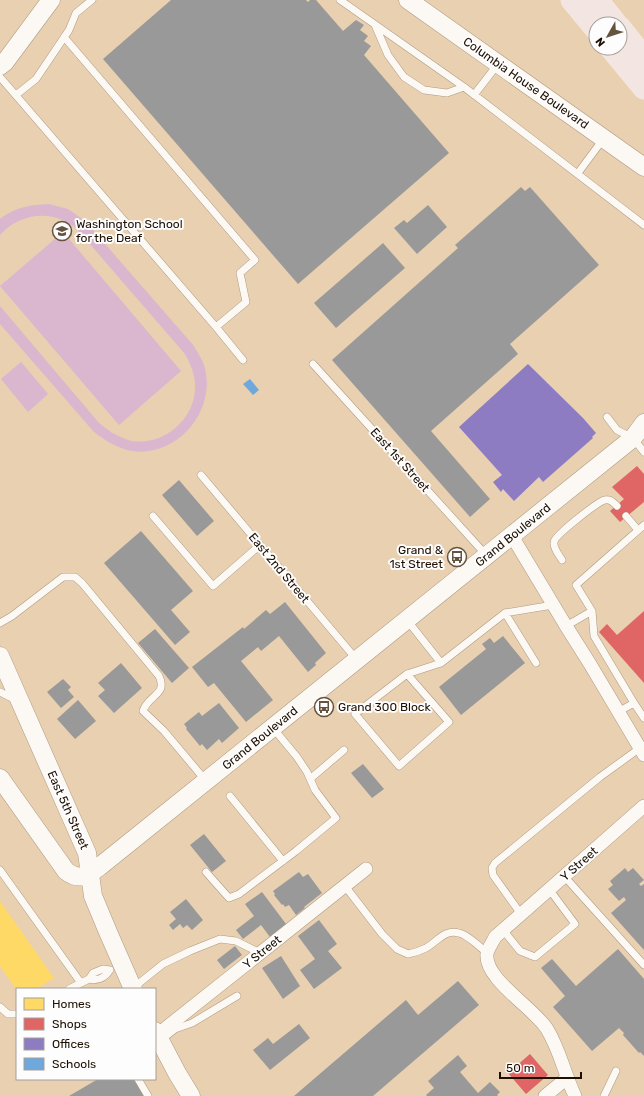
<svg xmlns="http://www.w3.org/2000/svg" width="644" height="1096" font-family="Rubik,sans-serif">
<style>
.green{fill:#dbb6cf}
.homes{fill:#ffd966}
.shops{fill:#e06666}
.offices{fill:#8e7cc3}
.schools{fill:#6fa8dc}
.industry{fill:#999}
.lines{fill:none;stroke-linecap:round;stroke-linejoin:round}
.lane-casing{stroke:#ad9a82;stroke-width:8}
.street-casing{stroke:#ad9a82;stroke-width:14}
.secondary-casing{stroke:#ad9a82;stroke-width:19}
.highway-casing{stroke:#f5eadc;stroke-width:23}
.lane{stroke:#fcf8f3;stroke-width:7}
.street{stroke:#fcf8f3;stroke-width:13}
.secondary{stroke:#fcf8f3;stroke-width:18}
.highway{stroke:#f3e5e1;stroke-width:22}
.labels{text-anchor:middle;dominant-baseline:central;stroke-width:4;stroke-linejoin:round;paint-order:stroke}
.street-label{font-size:12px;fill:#1e0f00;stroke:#fdfdfd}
.poi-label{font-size:12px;fill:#1e0f00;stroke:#fdfdfd;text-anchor:start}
</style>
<rect width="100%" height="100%" fill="#e8d0b1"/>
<path class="green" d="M49 204 68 209 85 221 194 346C197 352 202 359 204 365 218 409 178 458 132 451 117 448 106 441 94 432L0 324V306L99 423C109 431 119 438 132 441 163 446 194 420 195 389 196 376 191 365 185 354L76 228C71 225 65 221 60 219 39 211 15 218 0 235V219C16 207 29 205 49 204Z
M63 232 181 371 119 425 0 286Z
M21 362 48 394 28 412 1 379Z"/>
<path class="homes" d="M0 901 54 978 36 989H16L0 966Z"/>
<path class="shops" d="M637 466 644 474V502L620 522 610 511 624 499 612 487Z
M644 611V683L599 632 607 624 617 635Z
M530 1054 548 1075 526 1094 508 1073Z"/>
<path class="offices" d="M528 364 583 418 596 433 592 437 593 438 543 482 539 477 514 501 503 489 501 492 493 482 502 475 459 427Z"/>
<path class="schools" d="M250 379 259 390 253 395 243 384Z"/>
<path class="industry" d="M171 0H306L308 2 310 0H316L343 31 356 20 364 25 360 30 368 36 364 41 371 46 364 55 449 153 298 284 103 59Z
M521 187 525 191 530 187 599 265 510 344 518 354 431 431 490 499 470 517 332 360 458 248 455 245Z
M428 205 447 227 417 254 394 228 404 220 407 223Z
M383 243 405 268 336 328 314 303Z
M179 480 214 521 197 536 162 495Z
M141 531 193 591 171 610 190 632 175 645 104 563Z
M285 602 326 653 315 663 316 665 308 672 279 636 261 651 258 647 241 661 273 700 246 722 214 683 208 687 192 667 243 627 244 629 266 610 270 614Z
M155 629 189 668 172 683 138 643Z
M503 636 525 663 461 715 439 687 486 649 482 644 490 638 494 643Z
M121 663 142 688 114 713 98 696 105 690 98 683Z
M63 679 71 687 68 690 74 697 61 708 47 692Z
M78 700 96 721 75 739 57 719Z
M219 703 239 728 222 743 219 739 207 750 202 744 200 746 186 729 187 728 184 724 199 712 202 716Z
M363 764 384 789 372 798 351 773Z
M204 834 226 861 212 872 190 845Z
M625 868 628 872 633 868 644 880 639 884 641 886 644 884V950L611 913 626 900 624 897 619 901 608 889 613 885 610 881Z
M299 872 303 877 308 874 322 893 304 907 305 908 296 915 289 905 285 907 283 904 282 905 274 895 275 894 273 891Z
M262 892 286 924 270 937 261 925 243 939 236 930 254 916 245 904Z
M186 899 203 920 192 930 187 925 183 928 180 924 173 930 169 925 176 919 170 912Z
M319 920 337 944 328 951 342 968 314 989 300 970 315 959 298 936Z
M235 946 242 955 224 969 217 960Z
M618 949 644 979V1056L640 1052 639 1053 623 1035 624 1033 619 1028 592 1051 553 1007 565 996 541 968 552 959 576 986Z
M281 956 300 986 283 999 262 968Z
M458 981 479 1005 373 1096H294L406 1000 418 1015Z
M299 1024 310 1038 270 1070 253 1050 268 1038 273 1044Z
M458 1055 467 1066 460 1072 478 1093 490 1082 500 1092 497 1095 498 1096H427L426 1095 434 1088 428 1081Z
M98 1079H134L145 1096H69Z"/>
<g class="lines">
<g class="lane-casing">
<path id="lane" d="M340 0 464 87 644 225
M375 25 388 55 404 77 424 90 447 93 464 87
M64 37 255 260 240 273 246 302 216 327
M0 77 216 327 243 360
M16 95 36 79 69 30 76 13 92 0
M474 95 498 64
M578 173 604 138
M313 364 487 556
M607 417 617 430 633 438 644 452
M201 475 357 660
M153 516 213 586 260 545
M626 516 638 530
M562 560C559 555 553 548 554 542 555 535 593 506 602 501 609 498 612 501 617 506
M505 613 536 663
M407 620 441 663 505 613 553 605
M0 623 12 616 63 577H75L82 583 159 676C168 695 148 695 143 711L164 731 206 781
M566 626 592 611
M407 674 449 722 399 766 355 714 407 674 441 663
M0 692 16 700
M634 703 644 718
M618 712 634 703 594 636 592 611 576 585 644 525
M310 779 344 750
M230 796 283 861
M0 870 81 983
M206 872 229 898 239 894 296 851 336 818 315 790 307 772 297 757 273 728
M564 876 644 965
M345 886 382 934 397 949 408 954C414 953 420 951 426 948 437 942 444 929 459 933 468 935 480 947 487 953
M521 914 493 875 492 868 495 863 600 777 640 748
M503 930 520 951 535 957 575 924 549 889
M133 988 163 964 190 951 220 939 236 941 260 953
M69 989 89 979 93 973 103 969 110 970C105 978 98 981 89 979
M0 1007 8 1014H17
M161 1040 175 1029 192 1023 237 996
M138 1079 148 1096
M604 1096 616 1071"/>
</g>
<g class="street-casing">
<path id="street" d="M512 536 566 626 590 664 644 755
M157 1035 366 869
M545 1096 567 1078
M575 1096C564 1073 560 1050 547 1029 534 1008 484 979 487 954 488 948 493 942 495 937L644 806"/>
</g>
<g class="secondary-casing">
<path id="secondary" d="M408 0 644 167
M0 66 5 62 51 0
M0 656 87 853 93 896 108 932 133 989
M0 778 66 871C79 881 87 876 99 867L633 438 644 423
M155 1031 177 1073 191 1096"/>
</g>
<g class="highway-casing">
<path id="highway" d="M572 0 596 29
M597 0 616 24
M620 28 644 58
M611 48 644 88"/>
</g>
<use href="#lane" class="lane"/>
<use href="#street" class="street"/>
<use href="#secondary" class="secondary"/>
<use href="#highway" class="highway"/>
</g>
<defs>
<g id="school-ring" transform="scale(1)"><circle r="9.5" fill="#fdfdfd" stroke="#65533e" stroke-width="1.5"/><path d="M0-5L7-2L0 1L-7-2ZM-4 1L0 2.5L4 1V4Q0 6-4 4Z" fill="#65533e"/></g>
<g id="bus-ring" transform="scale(1)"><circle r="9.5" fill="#fdfdfd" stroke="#65533e" stroke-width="1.5"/><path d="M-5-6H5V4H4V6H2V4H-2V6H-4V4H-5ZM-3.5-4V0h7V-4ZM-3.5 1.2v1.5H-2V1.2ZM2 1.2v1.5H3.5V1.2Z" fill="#65533e"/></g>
</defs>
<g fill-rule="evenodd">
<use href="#school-ring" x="62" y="231"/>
<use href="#bus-ring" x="457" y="557"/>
<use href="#bus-ring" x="324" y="707"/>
</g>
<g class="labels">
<g class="street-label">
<text transform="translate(526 83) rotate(35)">Columbia House Boulevard</text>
<text transform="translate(400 460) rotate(48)">East 1st Street</text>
<text transform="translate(513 535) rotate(-39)">Grand Boulevard</text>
<text transform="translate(279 568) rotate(50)">East 2nd Street</text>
<text transform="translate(260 738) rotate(-39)">Grand Boulevard</text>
<text transform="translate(68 810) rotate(66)">East 5th Street</text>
<text transform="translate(579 864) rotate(-41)">Y Street</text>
<text transform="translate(262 952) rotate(-39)">Y Street</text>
</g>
<g class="poi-label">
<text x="76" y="224">Washington School<tspan x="76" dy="14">for the Deaf</tspan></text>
<text x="443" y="550" text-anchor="end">Grand &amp;<tspan x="443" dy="14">1st Street</tspan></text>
<text x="338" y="707">Grand 300 Block</text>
</g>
</g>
<rect x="16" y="988" width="140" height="92" fill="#fdfdfd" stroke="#a49e98"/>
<rect x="24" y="998" width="20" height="12" fill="#ffd966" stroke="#a49e98"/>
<text x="52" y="1008" font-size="12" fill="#1e0f00">Homes</text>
<rect x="24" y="1018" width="20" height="12" fill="#e06666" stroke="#a49e98"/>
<text x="52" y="1028" font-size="12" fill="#1e0f00">Shops</text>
<rect x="24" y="1038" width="20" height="12" fill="#8e7cc3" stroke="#a49e98"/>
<text x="52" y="1048" font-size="12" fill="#1e0f00">Offices</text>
<rect x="24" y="1058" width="20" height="12" fill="#6fa8dc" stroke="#a49e98"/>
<text x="52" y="1068" font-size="12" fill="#1e0f00">Schools</text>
<g transform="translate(608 36) rotate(231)"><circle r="19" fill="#fdfdfd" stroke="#a49e98"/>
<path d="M0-3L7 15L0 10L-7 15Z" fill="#65533e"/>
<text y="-6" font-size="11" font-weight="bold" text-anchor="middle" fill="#1e0f00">N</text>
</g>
<path d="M500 1072v6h81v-6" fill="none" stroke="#1e0f00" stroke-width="2"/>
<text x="506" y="1072" font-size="12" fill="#1e0f00" stroke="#fdfdfd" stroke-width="3" paint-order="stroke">50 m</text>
</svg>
